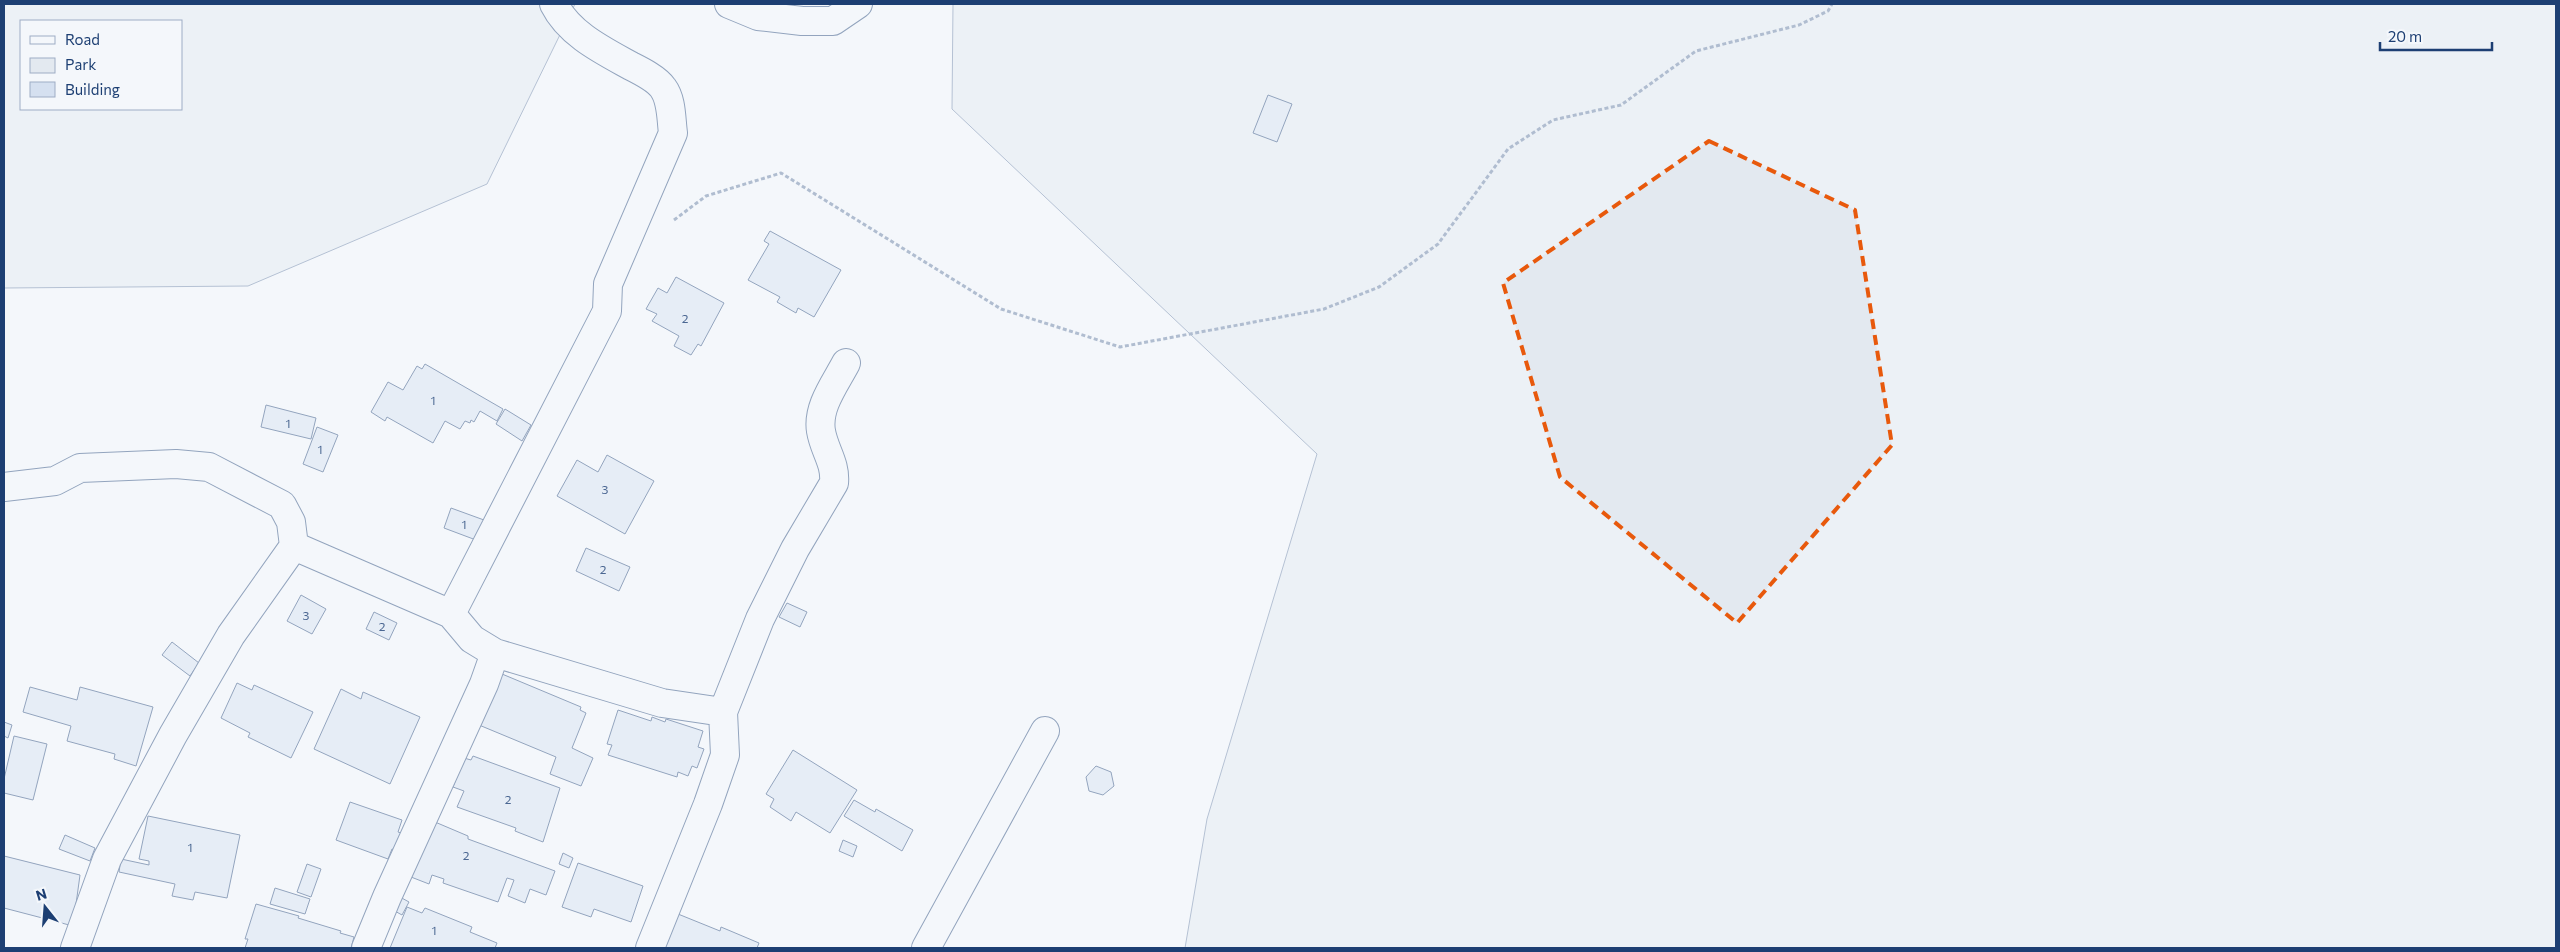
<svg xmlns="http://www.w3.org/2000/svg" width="2560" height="952" font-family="Commissioner,sans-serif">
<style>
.green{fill:#e3e9f0;stroke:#687fa3;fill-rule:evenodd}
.building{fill:#d5e0f0;stroke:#1d3f73}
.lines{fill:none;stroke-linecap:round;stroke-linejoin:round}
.minor-casing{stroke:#1d3f73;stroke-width:30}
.path{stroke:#5e769c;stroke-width:3;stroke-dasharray:4 2.5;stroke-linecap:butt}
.minor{stroke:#f4f7fb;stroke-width:28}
.marked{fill:none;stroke:#e8590c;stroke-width:4;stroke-dasharray:10 6;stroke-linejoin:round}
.labels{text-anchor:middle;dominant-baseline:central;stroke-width:4;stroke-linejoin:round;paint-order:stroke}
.number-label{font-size:12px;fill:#4b6792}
</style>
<rect width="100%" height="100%" fill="#f4f7fb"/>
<path class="green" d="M4 4H575L487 184 248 286 4 288ZM21 21H181V109H21Z
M953 4H2556V948H1185L1207 819 1317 454 952 109Z"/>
<path class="building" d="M1268 95 1292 104 1277 142 1253 133Z
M770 231 841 270 814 317 798 308 796 313 777 302 780 297 748 280 769 244 764 241Z
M676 277 724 303 701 346 698 344 691 355 674 346 679 336 652 321 657 314 646 309 658 288 667 293Z
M425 364 503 409 497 421 480 411 474 422 471 420 470 423 465 421 460 429 445 421 433 443 387 417 385 421 371 412 388 382 403 390 417 366 422 369Z
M266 405 316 418 311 439 261 427Z
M505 409 531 425 522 441 496 424Z
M317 427 338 435 323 472 303 464Z
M607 455 654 481 625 534 557 496 577 460 598 472Z
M451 508 484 520 476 540 444 528Z
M586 548 630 567 619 591 576 571Z
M301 595 326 609 312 634 287 621Z
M787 603 807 612 800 627 779 617Z
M374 612 397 623 389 640 366 629Z
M172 642 199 663 190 676 162 655Z
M502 674 581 707 580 710 586 713 572 748 593 758 581 786 550 774 556 757 479 725Z
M237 683 252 690 254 685 313 712 291 758 248 737 250 733 221 718Z
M30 687 77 700 80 687 153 707 136 766 114 759 115 754 67 741 71 726 23 712Z
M341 689 361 699 363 692 420 717 390 784 314 749Z
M618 710 651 721 652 717 665 722 666 719 703 731 698 747 704 749 697 768 692 766 688 776 678 772 677 777 608 755 612 745 607 744Z
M4 722 12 725 8 738 4 736Z
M14 736 47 744 33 800 4 793V779Z
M793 750 857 790 830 833 796 812 791 821 770 807 774 799 766 794Z
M473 756 560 788 543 842 515 831 516 828 457 807 464 791 453 787 464 758 471 760Z
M1096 766 1111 772 1114 786 1103 795 1089 791 1086 777Z
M854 800 875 812 876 809 913 830 902 851 844 816Z
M350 802 402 820 398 832 408 835 402 852 392 849 388 859 336 840Z
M148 816 240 835 227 898 195 892 193 900 172 896 175 884 119 872 121 859 149 865V861L139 859Z
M435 822 468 836V839L555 871 546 895 530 889 525 903 508 896 514 880 507 878 498 902 443 883 444 879 432 875 429 884 411 877Z
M65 835 95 848 90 861 59 849Z
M843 840 857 846 853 857 839 851Z
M563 853 573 858 569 868 559 864Z
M4 856 80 875 73 926 4 908Z
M578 863 643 886 631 922 594 909 591 917 562 907Z
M307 864 321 869 311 897 297 892Z
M275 888 310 899 305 914 270 904Z
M400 897 409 902 402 915 393 910Z
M256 904 299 916 298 918 341 931 340 933 354 937 351 948H245L248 939H245Z
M407 907 422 913 425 908 472 927 470 932 497 943 495 948H390Z
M678 914 720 931 721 927 759 943 757 948H664Z"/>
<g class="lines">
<g class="minor-casing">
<path id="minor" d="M729 4 758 16 802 21H833L858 4
M4 487 55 481 80 468 176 464 209 467 282 505 291 522 294 546
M451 614 607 311 608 284 673 133C671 119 672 100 663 88 657 79 641 71 631 66 602 50 569 34 554 4
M75 948 107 859 173 735 231 635 294 546 451 614 472 639 495 653 662 703 723 712
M366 948 387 897 484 684 495 653
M650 948 708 804 725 755 723 712 760 619 795 549 834 483C836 463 824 450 821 431 817 407 835 384 846 363
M926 948 1045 731"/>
</g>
<path class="path" d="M674 220 706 196 781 173 1001 309 1120 347 1324 309 1379 287 1438 244 1508 149 1553 120 1621 105 1696 51 1799 25 1828 11 1832 4"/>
<use href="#minor" class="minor"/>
</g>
<path d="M0 0H2560V952H0ZM1709 141 1855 210 1892 445 1737 623 1560 477 1503 283Z" fill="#f4f7fb" fill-opacity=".55" fill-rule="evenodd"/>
<path class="marked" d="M1709 141 1855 210 1892 445 1737 623 1560 477 1503 283Z"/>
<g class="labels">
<g class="number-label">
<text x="685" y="318">2</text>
<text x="433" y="400">1</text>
<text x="288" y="423">1</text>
<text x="320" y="449">1</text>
<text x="605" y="489">3</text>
<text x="464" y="524">1</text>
<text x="603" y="569">2</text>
<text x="306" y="615">3</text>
<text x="382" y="626">2</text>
<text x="508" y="799">2</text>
<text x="190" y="847">1</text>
<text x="466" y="855">2</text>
<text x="434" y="930">1</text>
</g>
</g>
<rect width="2560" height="952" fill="none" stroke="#1d3f73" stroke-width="10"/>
<rect x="20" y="20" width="162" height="90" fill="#f4f7fb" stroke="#9eadc5"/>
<rect x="30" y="36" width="25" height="8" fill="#f4f7fb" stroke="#9eadc5"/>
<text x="65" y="45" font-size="15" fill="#1d3f73">Road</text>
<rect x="30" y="58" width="25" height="15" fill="#e3e9f0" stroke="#9eadc5"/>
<text x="65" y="70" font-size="15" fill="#1d3f73">Park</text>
<rect x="30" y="82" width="25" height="15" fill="#d5e0f0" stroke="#9eadc5"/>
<text x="65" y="95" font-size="15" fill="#1d3f73">Building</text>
<g transform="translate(45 907) rotate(343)" stroke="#f4f7fb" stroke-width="4" paint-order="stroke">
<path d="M0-4L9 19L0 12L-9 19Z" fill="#1d3f73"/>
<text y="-8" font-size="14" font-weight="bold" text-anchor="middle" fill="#1d3f73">N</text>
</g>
<path d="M2380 42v8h112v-8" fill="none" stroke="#1d3f73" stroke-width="2.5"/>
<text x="2388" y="42" font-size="15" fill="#1d3f73" stroke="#f4f7fb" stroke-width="4" paint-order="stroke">20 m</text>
</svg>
